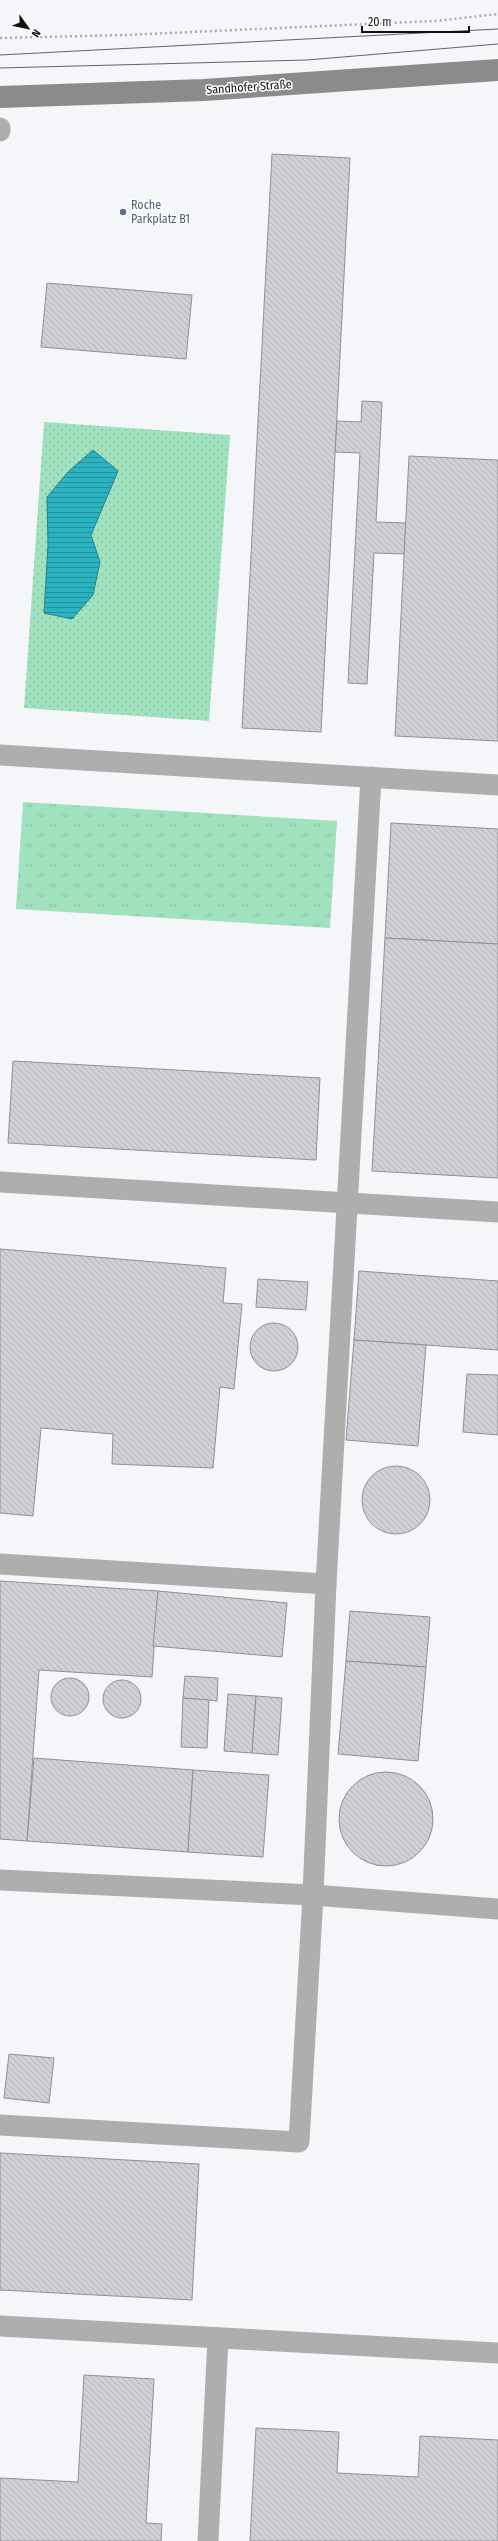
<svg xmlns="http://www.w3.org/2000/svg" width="498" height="2541" viewBox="0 0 498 2541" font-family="'Fira Sans Condensed',sans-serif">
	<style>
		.grass { fill: url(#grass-tufts) }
		.park { fill: url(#park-dots) }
		.water { fill: url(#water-rules); stroke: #23828c }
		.building { fill: url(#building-back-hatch); stroke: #8f9094 }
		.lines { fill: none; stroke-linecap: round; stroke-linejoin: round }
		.path { stroke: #a8aaad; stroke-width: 2.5; stroke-dasharray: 2 3; stroke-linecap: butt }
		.lane { stroke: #aeaeac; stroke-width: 21 }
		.secondary { stroke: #8b8c89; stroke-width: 22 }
		.tram { stroke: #616365; stroke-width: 1 }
		.service-dot { fill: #5c6f8a; stroke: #fff; stroke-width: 1.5 }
		.labels { text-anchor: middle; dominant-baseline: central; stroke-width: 3; stroke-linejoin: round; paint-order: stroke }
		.street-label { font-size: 12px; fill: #101112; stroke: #fff }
		.service-label { font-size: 12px; fill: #4e5e75; stroke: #fff; text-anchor: start }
	</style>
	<defs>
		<pattern id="grass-tufts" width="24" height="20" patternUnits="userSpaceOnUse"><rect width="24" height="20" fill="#9fe2bd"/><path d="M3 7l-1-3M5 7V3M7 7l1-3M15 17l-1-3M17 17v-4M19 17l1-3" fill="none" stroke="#88c1a1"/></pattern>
		<pattern id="park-dots" width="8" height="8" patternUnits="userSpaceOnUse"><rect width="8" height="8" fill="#9fe2bd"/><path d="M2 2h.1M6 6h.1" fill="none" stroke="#88c1a1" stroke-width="1.8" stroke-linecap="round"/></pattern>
		<pattern id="water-rules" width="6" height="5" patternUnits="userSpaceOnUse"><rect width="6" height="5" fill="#2bb3c1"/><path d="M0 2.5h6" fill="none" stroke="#23909b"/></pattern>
		<pattern id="building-back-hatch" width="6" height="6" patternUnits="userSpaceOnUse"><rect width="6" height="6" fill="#d0d1d6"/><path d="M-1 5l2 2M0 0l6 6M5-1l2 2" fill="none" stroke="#b2b2b7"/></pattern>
	</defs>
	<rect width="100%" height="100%" fill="#f4f6fa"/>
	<polygon class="grass" points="23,802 337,821 330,928 16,909"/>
	<polygon class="park" points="44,422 230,435 209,721 24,708"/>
	<polygon class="water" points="93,450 118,471 91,535 100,562 93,595 72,619 44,613 48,545 47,497 69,471"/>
	<g class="building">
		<polygon points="272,154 350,158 321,732 242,728"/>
		<polygon points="47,283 192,295 186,359 41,347"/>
		<polygon points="362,401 382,402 376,522 406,523 404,554 374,553 367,684 348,683 360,453 335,452 337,421 361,422"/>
		<polygon points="409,456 498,460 498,741 395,736"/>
		<polygon points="391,823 498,829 498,944 385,938"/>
		<polygon points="385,938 498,944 498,1178 372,1171"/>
		<polygon points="13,1061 320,1078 316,1160 8,1143"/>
		<polygon points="0,1249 226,1268 223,1303 242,1304 234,1389 220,1387 213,1468 112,1464 113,1434 41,1428 33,1516 0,1513"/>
		<polygon points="359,1271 498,1281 498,1350 354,1340"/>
		<polygon points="258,1279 308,1282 306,1310 256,1307"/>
		<circle cx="274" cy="1347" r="24"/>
		<polygon points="354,1340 426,1345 418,1446 346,1440"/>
		<polygon points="467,1374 498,1375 498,1435 463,1432"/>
		<circle cx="396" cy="1500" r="34"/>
		<polygon points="0,1581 158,1591 152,1677 39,1670 27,1841 0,1839"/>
		<polygon points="158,1591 287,1603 282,1657 153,1646"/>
		<polygon points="350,1611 430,1617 426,1667 346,1661"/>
		<polygon points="346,1661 426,1667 418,1761 338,1754"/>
		<polygon points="185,1676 218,1678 217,1701 183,1698"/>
		<circle cx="70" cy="1697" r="19"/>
		<circle cx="122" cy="1699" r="19"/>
		<polygon points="228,1694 256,1696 252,1753 224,1751"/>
		<polygon points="256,1696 282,1698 278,1755 252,1753"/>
		<polygon points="183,1698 209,1700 207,1748 181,1747"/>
		<polygon points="34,1758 193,1770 188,1852 27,1841"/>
		<polygon points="193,1770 269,1775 263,1857 188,1852"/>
		<circle cx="386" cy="1819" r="47"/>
		<polygon points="9,2054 54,2058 49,2103 4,2098"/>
		<polygon points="0,2153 199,2164 192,2300 0,2290"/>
		<polygon points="84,2375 154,2379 146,2523 162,2524 161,2541 0,2541 0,2478 78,2482"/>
		<polygon points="256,2428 339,2432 337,2473 418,2477 420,2436 498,2440 498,2541 250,2541"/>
	</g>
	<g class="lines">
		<polyline class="path" points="0,38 125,35 435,21 498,14"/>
		<g class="lane">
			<polyline points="0,128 0,131"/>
			<polyline points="0,755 498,785"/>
			<polyline points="0,1182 498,1212"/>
			<polyline points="0,1564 326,1584"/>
			<polyline points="0,1880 313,1895 498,1909"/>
			<polyline points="0,2125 299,2142 313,1895 326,1584 371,777"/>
			<polyline points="0,2326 498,2353"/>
			<polyline points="208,2541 218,2338"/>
		</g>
		<polyline class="secondary" points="0,97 204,90 498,70"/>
		<g class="tram">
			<polyline points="0,55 498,29"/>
			<polyline points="0,68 307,60 498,44"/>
		</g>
	</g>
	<circle class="service-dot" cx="123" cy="212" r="4"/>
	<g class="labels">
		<g class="street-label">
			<text transform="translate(249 87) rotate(-4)">Sandhofer Straße</text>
		</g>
		<g class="service-label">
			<text x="131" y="205">Roche<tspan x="131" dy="14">Parkplatz B1</tspan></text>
		</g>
	</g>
	<g transform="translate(28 28) rotate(123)" stroke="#ffffff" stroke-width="3" paint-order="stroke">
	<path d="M0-3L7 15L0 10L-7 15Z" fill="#101112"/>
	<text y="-6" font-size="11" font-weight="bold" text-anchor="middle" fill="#101112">N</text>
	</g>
	<path d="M362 26v6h107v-6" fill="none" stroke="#101112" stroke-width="2"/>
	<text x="368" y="26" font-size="12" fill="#101112" stroke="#ffffff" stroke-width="3" paint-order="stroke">20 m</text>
</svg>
